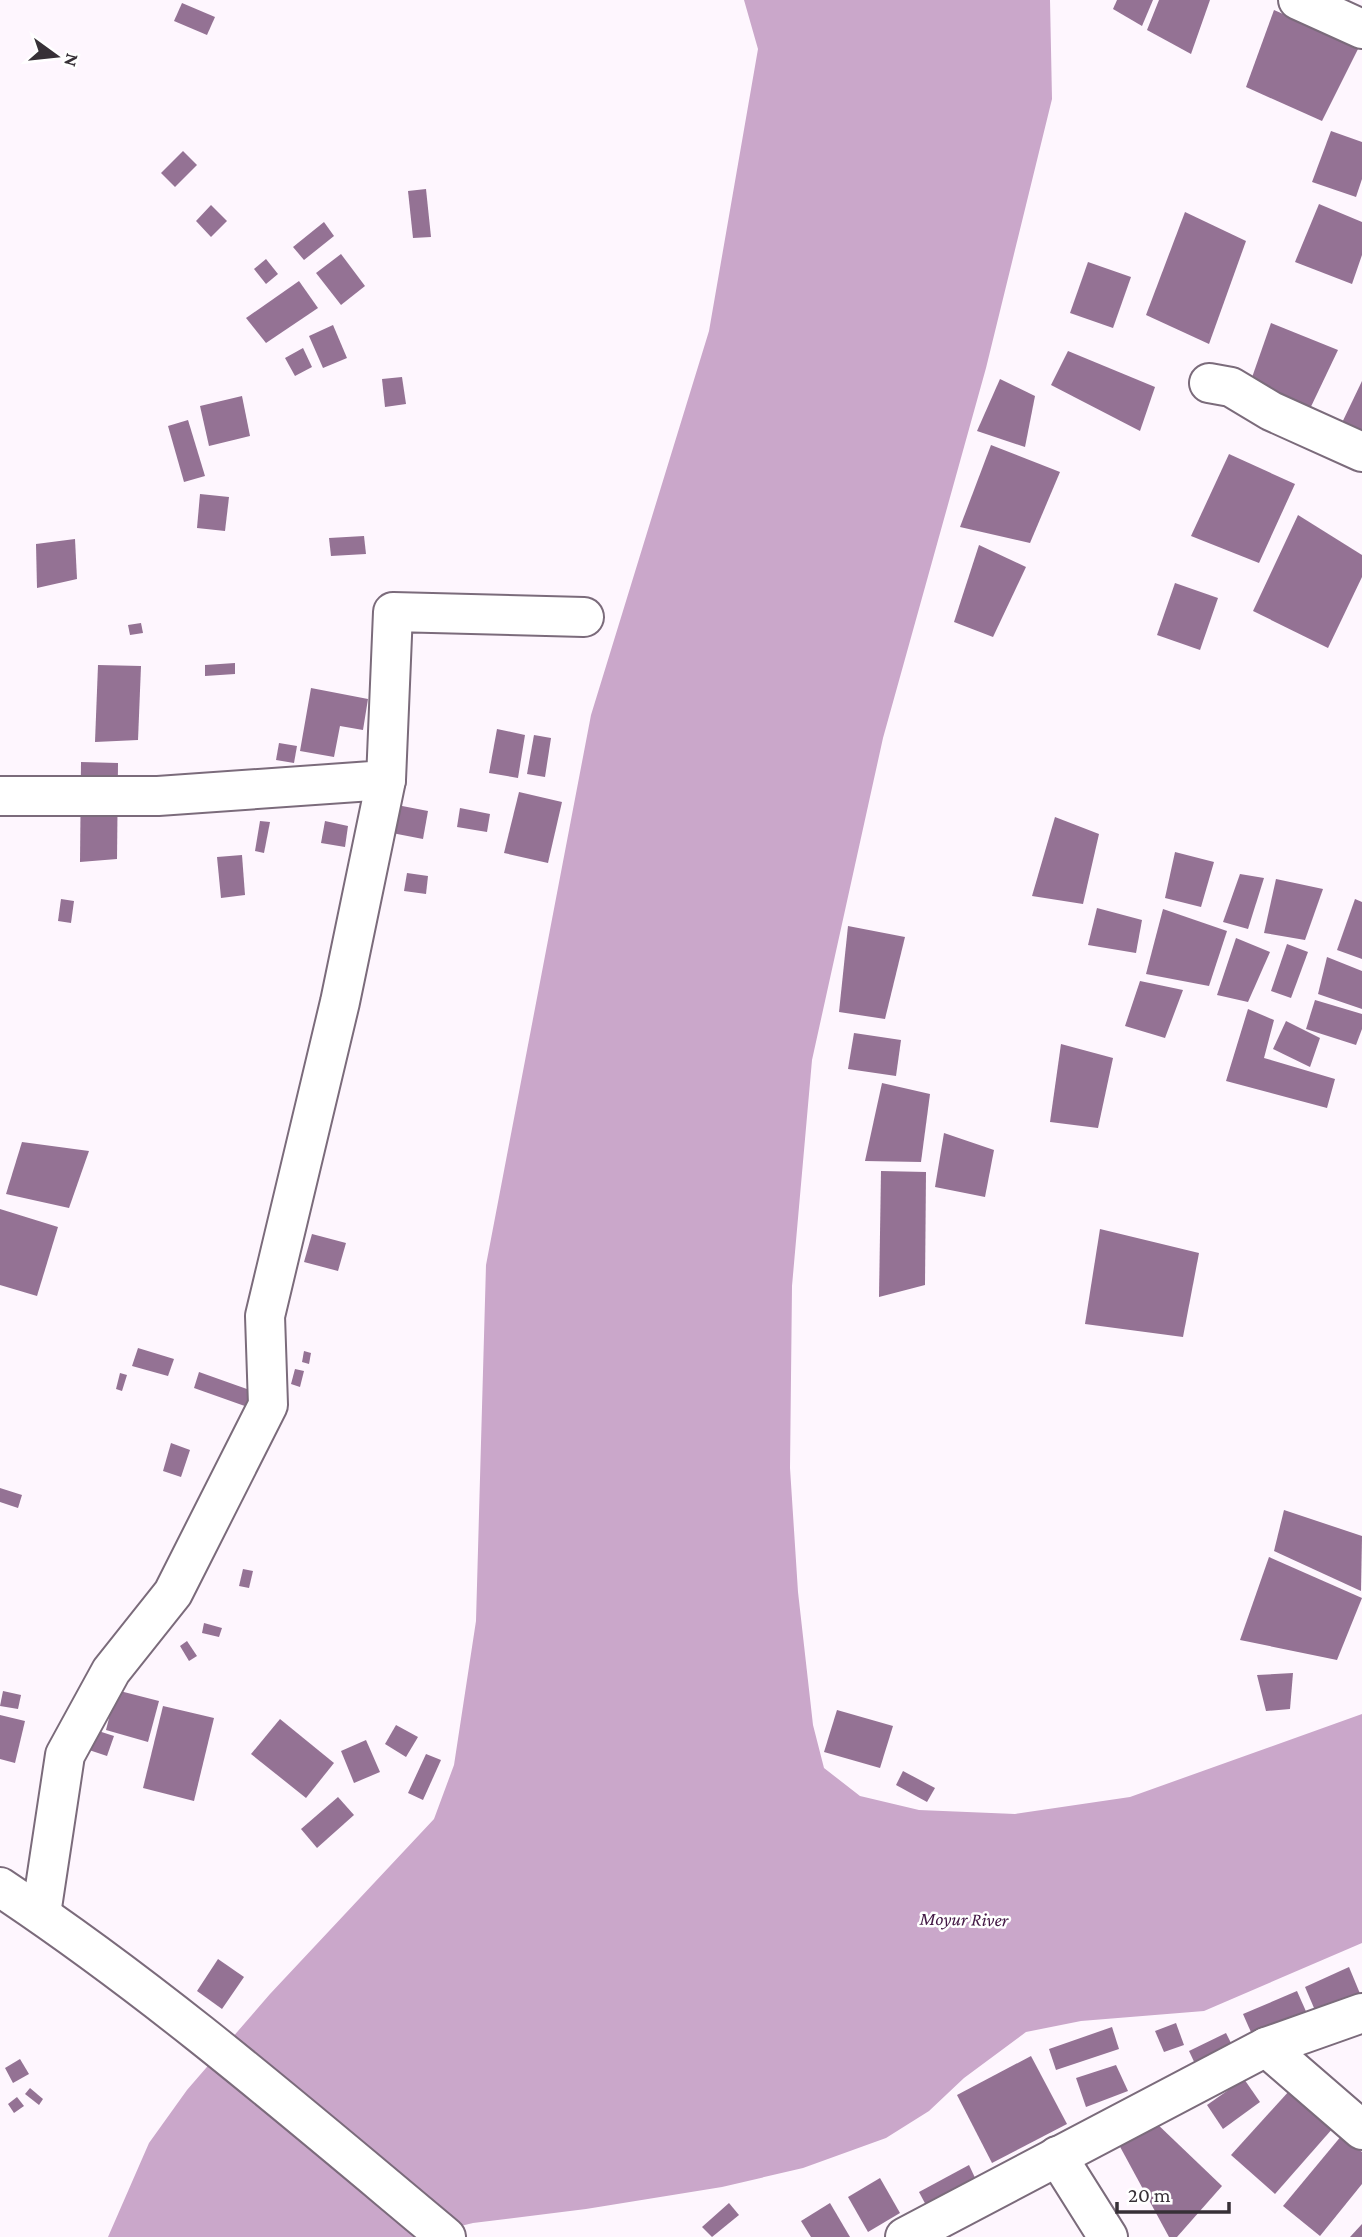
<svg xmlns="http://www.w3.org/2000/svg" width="1362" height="2237" viewBox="0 0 1362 2237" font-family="'Crimson Pro',serif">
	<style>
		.water { fill: #caa7ca }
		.building { fill: #947294 }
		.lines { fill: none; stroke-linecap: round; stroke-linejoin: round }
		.street-casing { stroke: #7b6b7b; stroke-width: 42 }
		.street { stroke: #fff; stroke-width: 38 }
		.labels { text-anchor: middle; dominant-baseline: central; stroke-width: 5; stroke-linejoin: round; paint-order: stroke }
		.water-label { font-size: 19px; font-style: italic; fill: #421744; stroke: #fff }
	</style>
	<rect width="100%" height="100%" fill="#fef6fe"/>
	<polygon class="water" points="744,0 1050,0 1052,99 986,368 883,738 812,1060 792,1286 790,1468 798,1592 813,1725 824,1768 860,1796 919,1810 1015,1814 1130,1797 1362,1714 1362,1943 1204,2011 1081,2021 1026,2032 964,2078 929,2111 886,2138 803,2168 722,2187 586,2209 473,2223 416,2237 108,2237 149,2143 187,2090 270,1994 434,1819 454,1765 476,1621 486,1265 591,715 709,331 758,49"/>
	<g class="building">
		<polygon points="1117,0 1153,0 1142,26 1113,9"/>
		<polygon points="1159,0 1210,0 1191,54 1147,30"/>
		<polygon points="182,3 215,17 207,35 174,21"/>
		<polygon points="1274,10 1359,47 1322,121 1246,87"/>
		<polygon points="1331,131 1362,142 1362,179 1356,197 1312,182"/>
		<polygon points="183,151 197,165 175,187 161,173"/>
		<polygon points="426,189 431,237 413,238 408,191"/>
		<polygon points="1319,204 1362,222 1362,255 1352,284 1295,262"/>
		<polygon points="211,205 227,221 211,237 196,221"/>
		<polygon points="1185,212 1246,241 1209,344 1146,315"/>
		<polygon points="324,222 334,236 304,260 293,247"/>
		<polygon points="341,254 365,286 341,305 316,273"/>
		<polygon points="266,259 278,274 266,284 254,269"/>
		<polygon points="1088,262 1131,277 1113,328 1070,313"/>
		<polygon points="299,281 318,308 266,343 246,318"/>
		<polygon points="1271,323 1338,350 1307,415 1249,386"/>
		<polygon points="333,325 347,358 323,368 309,336"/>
		<polygon points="303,348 312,367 295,376 285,358"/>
		<polygon points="1068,351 1155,387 1140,431 1051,385"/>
		<polygon points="402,377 406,404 385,407 382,379"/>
		<polygon points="1000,379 1035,396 1025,447 977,431"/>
		<polygon points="1362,381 1362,440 1339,429"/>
		<polygon points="242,396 250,436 209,446 200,406"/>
		<polygon points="188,420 205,476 184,482 168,426"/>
		<polygon points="991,445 1060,472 1030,543 960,527"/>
		<polygon points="1229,454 1295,484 1259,563 1191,536"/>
		<polygon points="200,494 229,497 225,531 197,528"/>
		<polygon points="1298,515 1362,555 1362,577 1328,648 1253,611"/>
		<polygon points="364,536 366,554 331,556 329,538"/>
		<polygon points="75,539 77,579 37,588 36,544"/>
		<polygon points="979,545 1026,567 993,637 954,622"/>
		<polygon points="1175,583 1218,598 1200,650 1157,635"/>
		<polygon points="141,623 143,633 130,635 128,625"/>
		<polygon points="235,663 235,674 205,676 205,665"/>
		<polygon points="98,665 141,666 138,740 95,742"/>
		<polygon points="311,688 368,699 363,730 340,726 334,757 300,751"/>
		<polygon points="497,729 525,735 518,778 489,773"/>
		<polygon points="534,735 551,738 545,777 527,774"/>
		<polygon points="279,743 297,746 294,763 276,760"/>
		<polygon points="81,762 118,763 117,859 80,862"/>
		<polygon points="519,792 562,802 548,863 504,853"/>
		<polygon points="397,805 428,811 423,839 392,833"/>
		<polygon points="460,808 490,814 487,832 457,827"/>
		<polygon points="1055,817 1099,834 1083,904 1032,896"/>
		<polygon points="260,821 270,822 264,853 255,851"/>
		<polygon points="325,821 348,826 345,847 321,843"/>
		<polygon points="1175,852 1214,862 1201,907 1165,898"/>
		<polygon points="242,855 245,895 221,898 217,857"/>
		<polygon points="407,873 428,876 426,894 404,891"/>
		<polygon points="1240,874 1264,878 1248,929 1223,922"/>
		<polygon points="1276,879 1323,889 1305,940 1264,933"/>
		<polygon points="61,899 74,901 71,923 58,921"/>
		<polygon points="1355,899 1362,902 1362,959 1337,950"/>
		<polygon points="1097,908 1142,920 1136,953 1088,945"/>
		<polygon points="1163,909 1227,931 1209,986 1146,974"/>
		<polygon points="848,926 905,937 885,1019 839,1012"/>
		<polygon points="1236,938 1270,952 1248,1002 1217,995"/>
		<polygon points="1287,944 1308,952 1291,998 1271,991"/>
		<polygon points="1327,957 1362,971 1362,1009 1318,994"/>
		<polygon points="1140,981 1183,990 1165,1038 1125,1026"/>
		<polygon points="1315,1000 1362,1014 1362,1029 1356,1045 1306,1029"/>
		<polygon points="1248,1009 1274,1020 1264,1058 1335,1079 1327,1108 1226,1081"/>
		<polygon points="1286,1021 1320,1038 1310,1067 1273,1049"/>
		<polygon points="854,1033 901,1040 896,1076 848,1069"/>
		<polygon points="1061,1044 1113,1058 1098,1128 1050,1122"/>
		<polygon points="882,1083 930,1094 921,1162 865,1161"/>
		<polygon points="944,1133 994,1150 985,1197 935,1187"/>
		<polygon points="22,1142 89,1151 69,1208 6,1194"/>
		<polygon points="881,1171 926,1172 925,1285 879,1297"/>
		<polygon points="0,1209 58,1227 37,1296 0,1285"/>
		<polygon points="1100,1229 1199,1253 1183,1337 1085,1324"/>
		<polygon points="312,1234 346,1243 338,1271 304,1262"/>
		<polygon points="138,1348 174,1359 168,1376 132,1366"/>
		<polygon points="304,1351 311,1353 309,1364 302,1362"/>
		<polygon points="295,1369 304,1371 300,1387 291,1384"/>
		<polygon points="199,1372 261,1394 256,1410 194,1388"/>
		<polygon points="120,1373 127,1375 122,1391 116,1389"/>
		<polygon points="171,1443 190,1450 181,1477 163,1471"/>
		<polygon points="0,1488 22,1495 18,1508 0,1502"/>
		<polygon points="1284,1510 1362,1536 1361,1591 1274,1551"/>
		<polygon points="1269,1557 1362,1598 1337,1660 1240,1640"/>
		<polygon points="243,1569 253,1571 249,1588 239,1586"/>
		<polygon points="204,1623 222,1628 219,1637 202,1633"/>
		<polygon points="187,1641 197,1656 189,1661 180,1646"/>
		<polygon points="1293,1673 1290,1709 1266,1711 1257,1675"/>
		<polygon points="116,1690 159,1701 148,1742 106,1730"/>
		<polygon points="3,1691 21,1695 18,1709 0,1706"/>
		<polygon points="163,1706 214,1718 194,1801 143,1788"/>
		<polygon points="837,1710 893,1726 880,1768 824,1752"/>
		<polygon points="0,1715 25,1721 15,1763 0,1759"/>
		<polygon points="280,1719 334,1763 306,1798 251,1754"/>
		<polygon points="396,1725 418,1737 406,1757 385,1744"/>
		<polygon points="89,1728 114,1736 107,1756 83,1748"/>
		<polygon points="366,1740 380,1772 354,1783 341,1751"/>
		<polygon points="426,1754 441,1760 423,1800 408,1793"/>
		<polygon points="903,1771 935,1788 927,1802 896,1785"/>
		<polygon points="338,1797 354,1815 317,1848 301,1829"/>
		<polygon points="218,1959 244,1977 222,2009 197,1991"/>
		<polygon points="1349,1967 1361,1996 1317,2015 1305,1987"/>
		<polygon points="1297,1991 1308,2016 1254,2039 1243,2014"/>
		<polygon points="1176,2023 1184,2045 1164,2052 1155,2031"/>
		<polygon points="1112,2027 1119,2049 1056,2070 1049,2049"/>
		<polygon points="1226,2033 1234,2049 1197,2068 1189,2051"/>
		<polygon points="1031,2056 1067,2124 992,2163 957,2095"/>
		<polygon points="20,2059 29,2074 13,2083 5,2068"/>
		<polygon points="1116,2065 1128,2091 1086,2107 1076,2078"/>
		<polygon points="1244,2079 1260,2102 1223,2129 1207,2105"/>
		<polygon points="30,2088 43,2099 39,2105 25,2094"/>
		<polygon points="1290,2090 1333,2128 1275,2194 1231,2155"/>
		<polygon points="17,2097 24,2106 14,2113 8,2104"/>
		<polygon points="1153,2120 1222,2186 1177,2237 1169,2237 1118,2143"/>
		<polygon points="1342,2135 1362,2152 1362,2184 1320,2236 1283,2206"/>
		<polygon points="969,2165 977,2182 928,2209 919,2192"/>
		<polygon points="880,2178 900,2213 868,2232 848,2197"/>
		<polygon points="729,2203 739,2215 712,2237 702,2227"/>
		<polygon points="830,2203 850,2237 811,2237 801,2221"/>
		<polygon points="1362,2224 1362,2237 1350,2237"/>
	</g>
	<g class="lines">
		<defs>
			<g id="street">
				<polyline points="1298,0 1362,29"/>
				<polyline points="1209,383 1231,387 1271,411 1362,452"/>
				<polyline points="0,796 158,796 386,780 393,612 584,617"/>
				<path d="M0 1887C158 1992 301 2116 446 2237"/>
				<polyline points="41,1914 65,1755 111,1671 173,1593 268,1405 265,1316 340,1002 386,780"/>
				<polyline points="1266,2047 1362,2130"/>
				<polyline points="1057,2156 1108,2237"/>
				<polyline points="905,2237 1266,2047 1362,2013"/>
			</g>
		</defs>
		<use href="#street" class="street-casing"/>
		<use href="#street" class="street"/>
	</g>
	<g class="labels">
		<g class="water-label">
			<text transform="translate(964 1919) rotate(1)">Moyur River</text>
		</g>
	</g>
	<g transform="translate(56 56) rotate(105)" stroke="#ffffff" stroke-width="5" paint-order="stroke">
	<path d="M0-5L12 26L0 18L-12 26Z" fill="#373037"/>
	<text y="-10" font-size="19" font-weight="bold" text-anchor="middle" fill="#373037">N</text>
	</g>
	<path d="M1117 2202v10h112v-10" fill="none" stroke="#373037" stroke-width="3.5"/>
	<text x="1128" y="2202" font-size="21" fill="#373037" stroke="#ffffff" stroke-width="5" paint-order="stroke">20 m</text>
</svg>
